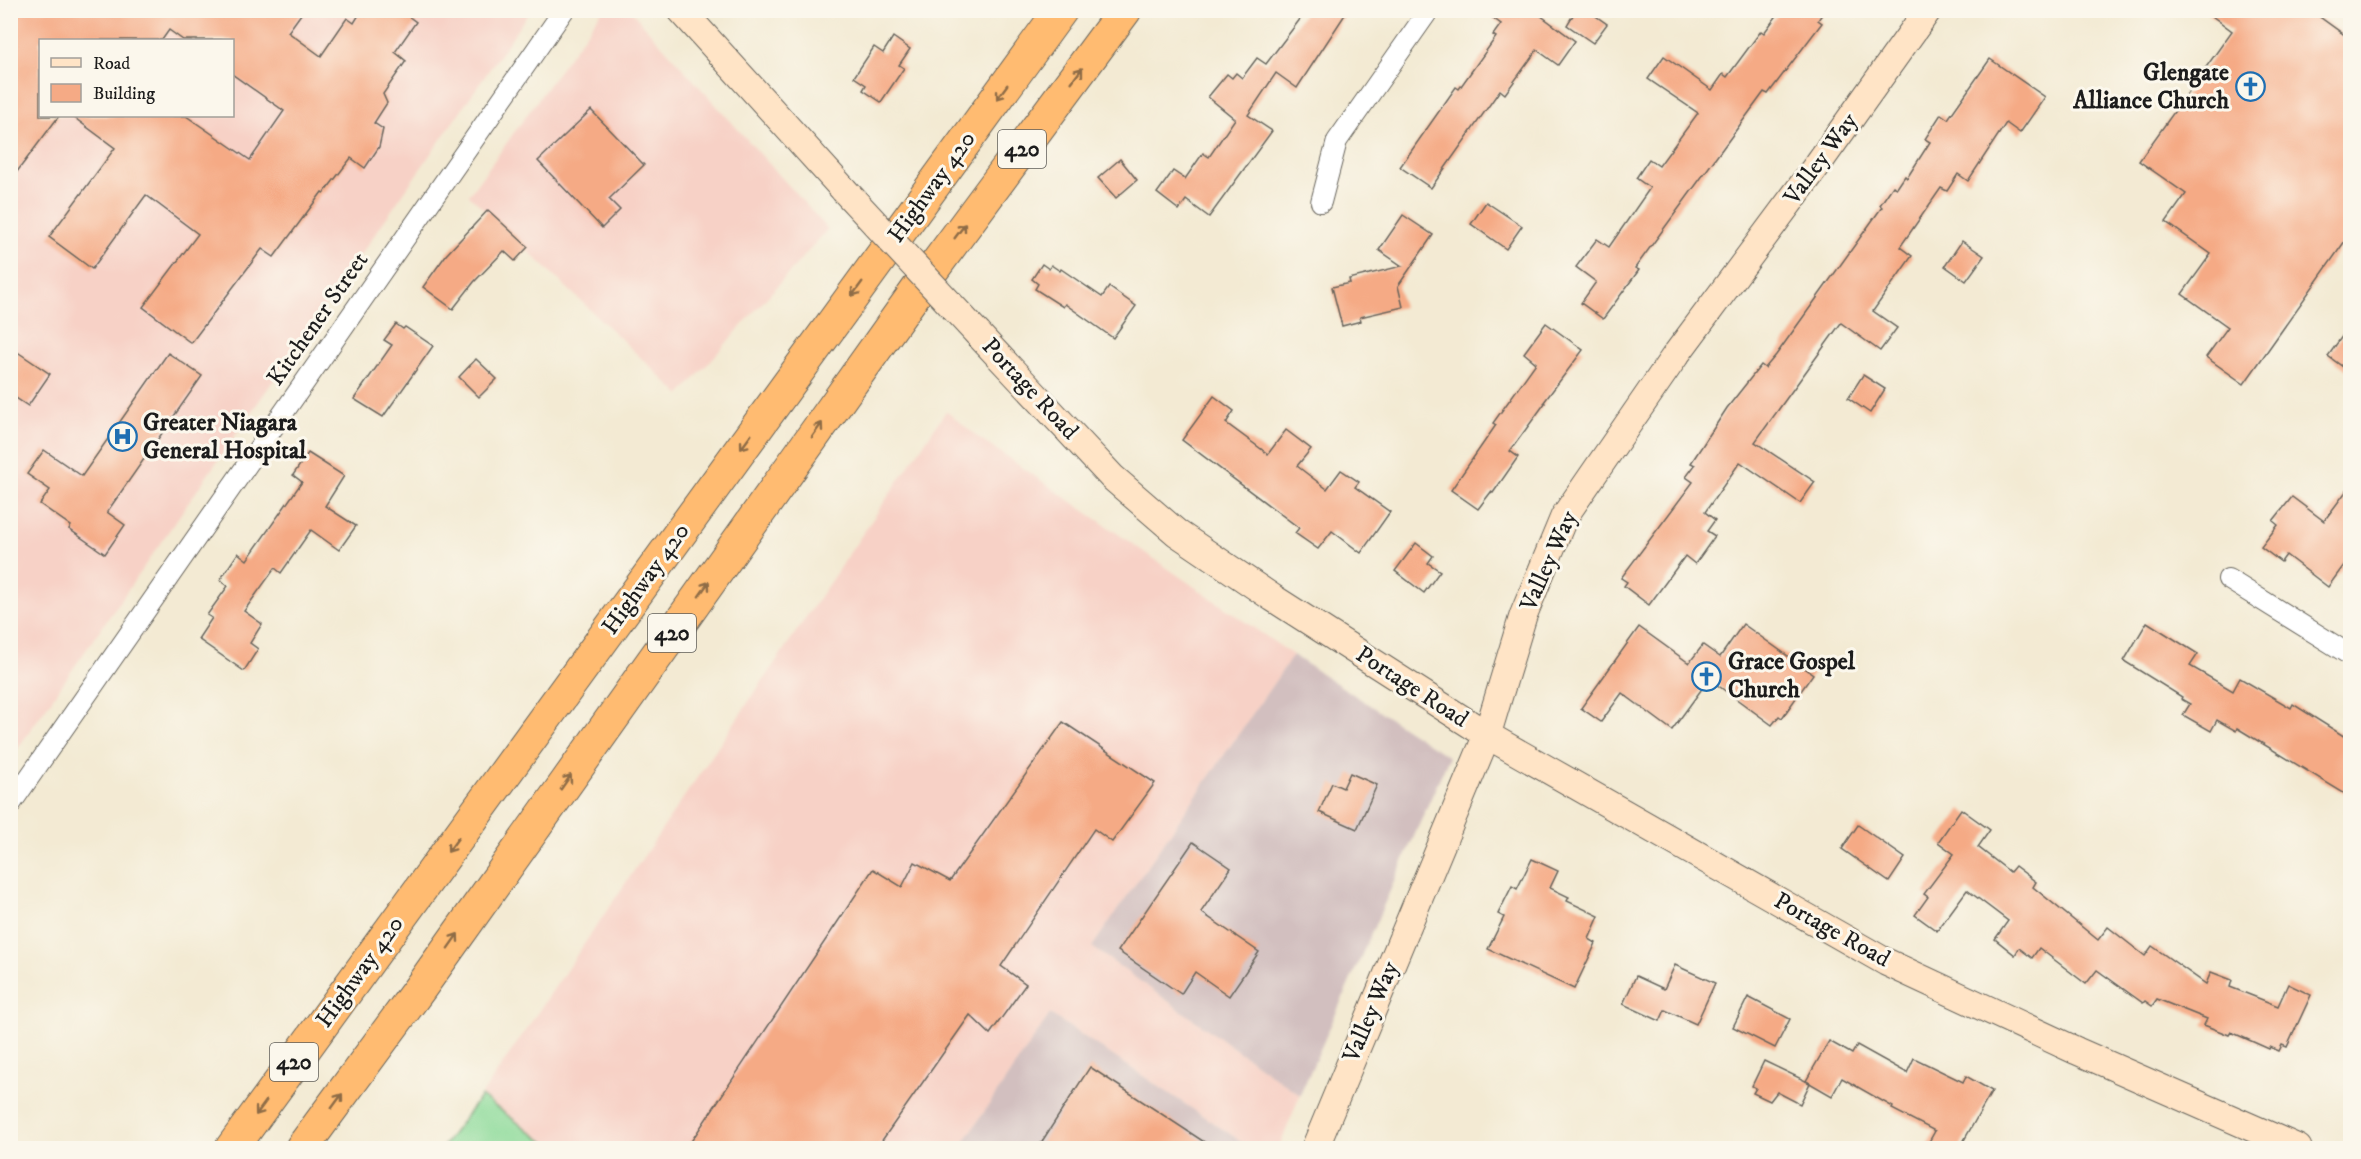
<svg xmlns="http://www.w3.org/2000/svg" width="2361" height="1159" viewBox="0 0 2361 1159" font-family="'IM FELL DW Pica',serif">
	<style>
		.built { fill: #f7d1c6; fill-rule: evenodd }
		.industrial { fill: #d2bfbf }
		.green { fill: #8bda99; stroke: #547b5a; stroke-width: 1.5 }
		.building { fill: #f5aa85 }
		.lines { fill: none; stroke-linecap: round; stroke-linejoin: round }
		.street-casing { stroke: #67645c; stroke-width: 22 }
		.secondary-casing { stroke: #67645c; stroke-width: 29 }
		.highway-casing { stroke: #67645c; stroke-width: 35 }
		.street { stroke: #fff; stroke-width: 20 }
		.secondary { stroke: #ffe4c6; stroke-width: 27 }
		.highway { stroke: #ffbb71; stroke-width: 33 }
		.secondary-bridge-casing { stroke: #67645c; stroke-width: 29; stroke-linecap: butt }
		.secondary-bridge { stroke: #ffe4c6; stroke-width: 27 }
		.oneway { stroke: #8e6c46 }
		.labels { text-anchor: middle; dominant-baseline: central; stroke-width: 6; stroke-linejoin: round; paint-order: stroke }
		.shield { fill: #fbf7ec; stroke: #5f5e5a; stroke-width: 1.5 }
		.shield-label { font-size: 22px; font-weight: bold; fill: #1c1c1c }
		.poi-label { font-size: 24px; font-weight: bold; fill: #1c1c1c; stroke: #fbf7ec; text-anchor: start }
		.street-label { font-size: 24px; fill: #1c1c1c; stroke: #fbf7ec }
	</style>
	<rect width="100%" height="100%" fill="#fbf7ec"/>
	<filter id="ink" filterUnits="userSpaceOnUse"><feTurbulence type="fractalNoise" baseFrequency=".0167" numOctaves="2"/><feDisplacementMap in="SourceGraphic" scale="12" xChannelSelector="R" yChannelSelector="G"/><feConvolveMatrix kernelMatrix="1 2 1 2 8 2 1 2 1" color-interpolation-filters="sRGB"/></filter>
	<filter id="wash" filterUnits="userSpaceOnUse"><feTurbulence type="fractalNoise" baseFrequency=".008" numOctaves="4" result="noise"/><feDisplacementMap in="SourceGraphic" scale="24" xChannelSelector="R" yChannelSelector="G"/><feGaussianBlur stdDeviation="1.35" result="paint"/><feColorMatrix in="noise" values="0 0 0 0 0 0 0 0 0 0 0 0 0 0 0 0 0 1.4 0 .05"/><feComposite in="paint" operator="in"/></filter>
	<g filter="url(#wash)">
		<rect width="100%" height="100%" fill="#f3ead3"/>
		<g class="built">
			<path d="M11 11H530L11 758ZM40 40H232V116H40Z"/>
			<polygon points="602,11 631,11 828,229 680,395 469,195"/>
			<polygon points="946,411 978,437 1293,655 1092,947 1300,1095 1279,1148 1251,1148 1050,1014 960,1148 553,1148 481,1096"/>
		</g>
		<g class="industrial">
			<polygon points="1293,655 1449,757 1300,1095 1092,947"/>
			<polygon points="1050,1014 1251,1148 960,1148"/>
		</g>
		<polygon class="green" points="481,1096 553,1148 442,1148"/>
		<g id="blocks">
			<g class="building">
				<polygon points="10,10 304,10 288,32 321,56 347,18 354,23 362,10 400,10 416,22 395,52 406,61 383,94 387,103 374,123 383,129 379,147 365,168 351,158 324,193 322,192 274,257 262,249 191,343 143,307 198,234 146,195 92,269 49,237 115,148 72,116 186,116 250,160 284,111 232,74 232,40 183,40 169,30 162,40 40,40 40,116 59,116 10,181"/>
				<polygon points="1307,10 1348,10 1297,88 1276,73 1248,115 1272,131 1209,217 1186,200 1179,210 1157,193 1173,171 1185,179 1203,153 1209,157 1235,119 1208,97 1227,74 1232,78 1236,73 1242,78 1257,58 1266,64"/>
				<polygon points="1482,10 1533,10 1575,41 1558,65 1537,50 1505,94 1500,90 1431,188 1400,167 1456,87 1459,89 1496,37 1493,35 1501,24"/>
				<polygon points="1576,10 1587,10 1607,24 1593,43 1567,25"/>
				<polygon points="1781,10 1825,10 1818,20 1822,23 1768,94 1764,92 1635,268 1639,270 1603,319 1581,303 1596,282 1576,267 1597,239 1609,247 1650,188 1636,178 1649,159 1659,166 1698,113 1648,79 1664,56 1712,90 1723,74 1727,77 1761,31 1764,33"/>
				<polygon points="2204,10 2310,10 2350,39 2350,234 2244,384 2206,357 2228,327 2182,294 2211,254 2166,222 2186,194 2139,161 2232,31"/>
				<polygon points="893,37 910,49 899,65 904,68 881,102 863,90 866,85 854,77 874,47 883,53"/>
				<polygon points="1990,59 2045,97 2020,133 2006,123 1968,181 1958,174 1947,191 1941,188 1900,247 1912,256 1873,311 1897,328 1880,351 1841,323 1755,442 1815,482 1800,503 1740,462 1705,512 1715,520 1707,531 1715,536 1695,564 1685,556 1649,605 1624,586 1627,582 1621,578 1693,482 1686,477 1695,465 1691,463 1727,408 1761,365 1765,368 1776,355 1882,207 1880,205 1893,186 1897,188 1905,176 1907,178 1930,142 1925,139 1941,114 1948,119"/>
				<polygon points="591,110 644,165 609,199 620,210 602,228 538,161"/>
				<polygon points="1120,159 1137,180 1116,198 1098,178"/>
				<polygon points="1486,202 1522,226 1506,249 1471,224"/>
				<polygon points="488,210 528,247 515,261 504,251 474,282 453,309 423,287 446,255"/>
				<polygon points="1403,215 1433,235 1398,286 1403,307 1360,317 1361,321 1342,326 1332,287 1350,283 1349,279 1402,266 1379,250"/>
				<polygon points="1962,241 1984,256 1966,281 1945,266"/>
				<polygon points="1042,264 1049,269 1051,265 1060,271 1061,269 1102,297 1109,287 1136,306 1113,338 1065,304 1063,307 1035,289 1038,284 1032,279"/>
				<polygon points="1546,323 1583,350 1544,402 1545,403 1510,451 1518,457 1493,493 1491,492 1478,509 1451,490 1496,425 1493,423 1536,363 1524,353"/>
				<polygon points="396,324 403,329 405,327 433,346 383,417 354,399 392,345 384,340"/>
				<polygon points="2350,325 2350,372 2328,356"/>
				<polygon points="10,347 50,374 28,406 10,394"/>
				<polygon points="168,353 202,376 107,512 125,525 105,554 69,529 71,526 40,504 50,490 27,474 44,450 82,476"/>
				<polygon points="476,359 497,379 479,397 459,377"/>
				<polygon points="1863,375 1885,389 1870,413 1848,398"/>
				<polygon points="1214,396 1234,411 1226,423 1268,454 1286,430 1311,449 1297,466 1327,489 1341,470 1359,482 1355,487 1390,512 1361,553 1332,531 1318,549 1295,533 1299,528 1182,440"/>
				<polygon points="308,453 344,476 325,506 356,526 339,550 311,530 281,573 275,568 244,611 262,624 250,643 258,649 244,671 198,639 212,618 207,615 228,586 220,580 238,553 247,560 302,482 293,475"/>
				<polygon points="2350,486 2350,557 2328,587 2286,555 2281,562 2261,547 2278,525 2273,521 2292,497 2324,521"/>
				<polygon points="1416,543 1433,556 1428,563 1440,571 1424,593 1395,571"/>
				<polygon points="2147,622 2198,654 2190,666 2233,691 2240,678 2291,708 2293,704 2350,740 2350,797 2237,728 2236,731 2217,720 2211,731 2183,715 2190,704 2181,699 2182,697 2124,661"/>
				<polygon points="1743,624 1813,674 1782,718 1779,716 1772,725 1709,679 1672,730 1622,693 1601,722 1581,708 1639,627 1689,663 1703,645 1720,657"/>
				<polygon points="1063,722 1155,783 1112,842 1094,829 1001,966 1026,984 990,1034 970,1015 876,1149 686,1149 873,869 902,887 915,862 950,881"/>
				<polygon points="1350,773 1377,785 1357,829 1319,812 1332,783 1343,788"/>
				<polygon points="1961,809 1990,830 1978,847 2010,872 2015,866 2036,882 2033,887 2098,940 2108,927 2145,956 2152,946 2206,984 2211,972 2232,980 2230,987 2278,1006 2288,984 2311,995 2287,1047 2282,1045 2279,1051 2270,1047 2269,1049 2231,1032 2229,1035 2204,1025 2207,1019 2157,999 2152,1006 2145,1001 2143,1003 2097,970 2086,984 2039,948 2032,958 2019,948 2015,955 1995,939 2008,921 1967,890 1937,931 1915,915 1928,897 1924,894 1954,854 1938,842"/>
				<polygon points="1858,825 1905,858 1889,882 1842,849"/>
				<polygon points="1193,842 1231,868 1201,912 1259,952 1229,996 1195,972 1181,994 1118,951"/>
				<polygon points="1532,859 1558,871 1550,888 1569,897 1567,901 1599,916 1589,939 1596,943 1574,989 1488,949 1504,917 1498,914 1512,886 1517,889"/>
				<polygon points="1675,965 1715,983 1696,1024 1665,1010 1660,1021 1623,1004 1636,976 1664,989"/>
				<polygon points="1748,997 1790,1019 1775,1048 1733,1027"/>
				<polygon points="1829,1041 1852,1054 1857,1045 1907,1073 1914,1058 1963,1082 1966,1076 1992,1091 1959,1149 1925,1149 1935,1131 1892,1109 1893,1107 1842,1078 1832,1096 1806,1081"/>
				<polygon points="1764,1061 1810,1083 1800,1104 1777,1092 1770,1101 1753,1093 1756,1088 1752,1086"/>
				<polygon points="1090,1067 1215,1149 1037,1149"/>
			</g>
		</g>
	</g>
	<g filter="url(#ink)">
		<use href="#blocks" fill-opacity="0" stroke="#67645c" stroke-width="1.5"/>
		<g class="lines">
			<defs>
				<g id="street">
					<polyline points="1321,202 1337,141 1429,10"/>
					<polyline points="2228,579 2350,655"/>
					<polyline points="10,805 564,10"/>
				</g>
				<g id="secondary">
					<polyline points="681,10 844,190"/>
					<polyline points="978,334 1112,477 1177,533 1273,598 1487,735 1886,962 2077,1051 2298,1148"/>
					<polyline points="1315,1148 1487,735 1523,616 1564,517 1675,356 1818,164 1928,10"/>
				</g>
				<g id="highway">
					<polyline points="232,1148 1061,10"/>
					<polyline points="302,1148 420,988 918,289 1125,10"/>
				</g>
			</defs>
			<use href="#street" class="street-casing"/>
			<use href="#secondary" class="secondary-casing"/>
			<use href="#highway" class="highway-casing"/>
			<use href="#street" class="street"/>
			<use href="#secondary" class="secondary"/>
			<use href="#highway" class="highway"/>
			<defs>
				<polyline id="secondary-bridge" points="844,190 978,334"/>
			</defs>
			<use href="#secondary-bridge" class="secondary-bridge-casing"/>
			<use href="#secondary-bridge" class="secondary-bridge"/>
		</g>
		<defs><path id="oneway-shaft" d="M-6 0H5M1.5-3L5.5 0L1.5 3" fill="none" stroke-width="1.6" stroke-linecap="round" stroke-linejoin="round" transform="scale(1.5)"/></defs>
		<g class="oneway">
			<use href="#oneway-shaft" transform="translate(1077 75) rotate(-53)"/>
			<use href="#oneway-shaft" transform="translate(1002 92) rotate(126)"/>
			<use href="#oneway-shaft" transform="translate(960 231) rotate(-53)"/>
			<use href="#oneway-shaft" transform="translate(857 289) rotate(126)"/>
			<use href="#oneway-shaft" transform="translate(817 430) rotate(-55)"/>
			<use href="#oneway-shaft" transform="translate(746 442) rotate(126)"/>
			<use href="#oneway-shaft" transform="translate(704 589) rotate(-55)"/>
			<use href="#oneway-shaft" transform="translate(566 782) rotate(-55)"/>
			<use href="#oneway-shaft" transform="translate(453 845) rotate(126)"/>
			<use href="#oneway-shaft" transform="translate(453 941) rotate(-55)"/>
			<use href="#oneway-shaft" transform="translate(337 1101) rotate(-54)"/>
			<use href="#oneway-shaft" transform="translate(261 1108) rotate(126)"/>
		</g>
	</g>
	<defs>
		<symbol id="church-ring" viewBox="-11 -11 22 22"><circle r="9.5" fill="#fbf7ec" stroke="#1f6fb2" stroke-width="1.5"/><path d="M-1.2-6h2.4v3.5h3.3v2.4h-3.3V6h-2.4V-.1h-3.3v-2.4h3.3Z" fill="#1f6fb2"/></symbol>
		<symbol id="hospital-ring" viewBox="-11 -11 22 22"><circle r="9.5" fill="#fbf7ec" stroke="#1f6fb2" stroke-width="1.5"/><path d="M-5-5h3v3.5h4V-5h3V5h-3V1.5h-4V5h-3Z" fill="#1f6fb2"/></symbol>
	</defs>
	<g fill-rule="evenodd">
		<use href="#church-ring" x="2234" y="70" width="33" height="33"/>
		<use href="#hospital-ring" x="106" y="420" width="33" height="33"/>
		<use href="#church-ring" x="1690" y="660" width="33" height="33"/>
	</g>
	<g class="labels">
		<g class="shield">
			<rect x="998" y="130" width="48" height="38" rx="4.5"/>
			<rect x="648" y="614" width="48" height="38" rx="4.5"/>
			<rect x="270" y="1043" width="48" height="38" rx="4.5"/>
		</g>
		<g class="shield-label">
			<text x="1022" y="149">420</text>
			<text x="672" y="633">420</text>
			<text x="294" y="1062">420</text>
		</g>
		<g class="poi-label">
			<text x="2229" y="73" text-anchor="end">Glengate<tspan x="2229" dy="28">Alliance Church</tspan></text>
			<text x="143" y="423">Greater Niagara<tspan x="143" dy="28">General Hospital</tspan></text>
			<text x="1728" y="662">Grace Gospel<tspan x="1728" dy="28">Church</tspan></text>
		</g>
		<g class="street-label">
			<text transform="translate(1821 159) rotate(-54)">Valley Way</text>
			<text transform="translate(932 187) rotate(-54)">Highway 420</text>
			<text transform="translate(318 319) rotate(-55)">Kitchener Street</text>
			<text transform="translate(1030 389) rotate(47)">Portage Road</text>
			<text transform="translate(1549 561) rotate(-66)">Valley Way</text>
			<text transform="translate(646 579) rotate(-54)">Highway 420</text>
			<text transform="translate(1412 687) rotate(33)">Portage Road</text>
			<text transform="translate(1832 930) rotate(29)">Portage Road</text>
			<text transform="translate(360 972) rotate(-54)">Highway 420</text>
			<text transform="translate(1371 1012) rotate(-67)">Valley Way</text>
		</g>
	</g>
	<rect width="2361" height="1159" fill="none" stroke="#fbf7ec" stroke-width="36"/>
	<rect x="39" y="39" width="195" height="78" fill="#fbf7ec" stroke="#a29f99" stroke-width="1.5"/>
	<rect x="51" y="58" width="30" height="9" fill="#ffe4c6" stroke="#a29f99" stroke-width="1.5"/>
	<text x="93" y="69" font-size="18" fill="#1c1c1c">Road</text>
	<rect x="51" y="84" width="30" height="18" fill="#f5aa85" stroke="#a29f99" stroke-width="1.5"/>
	<text x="93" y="99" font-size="18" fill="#1c1c1c">Building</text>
</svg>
